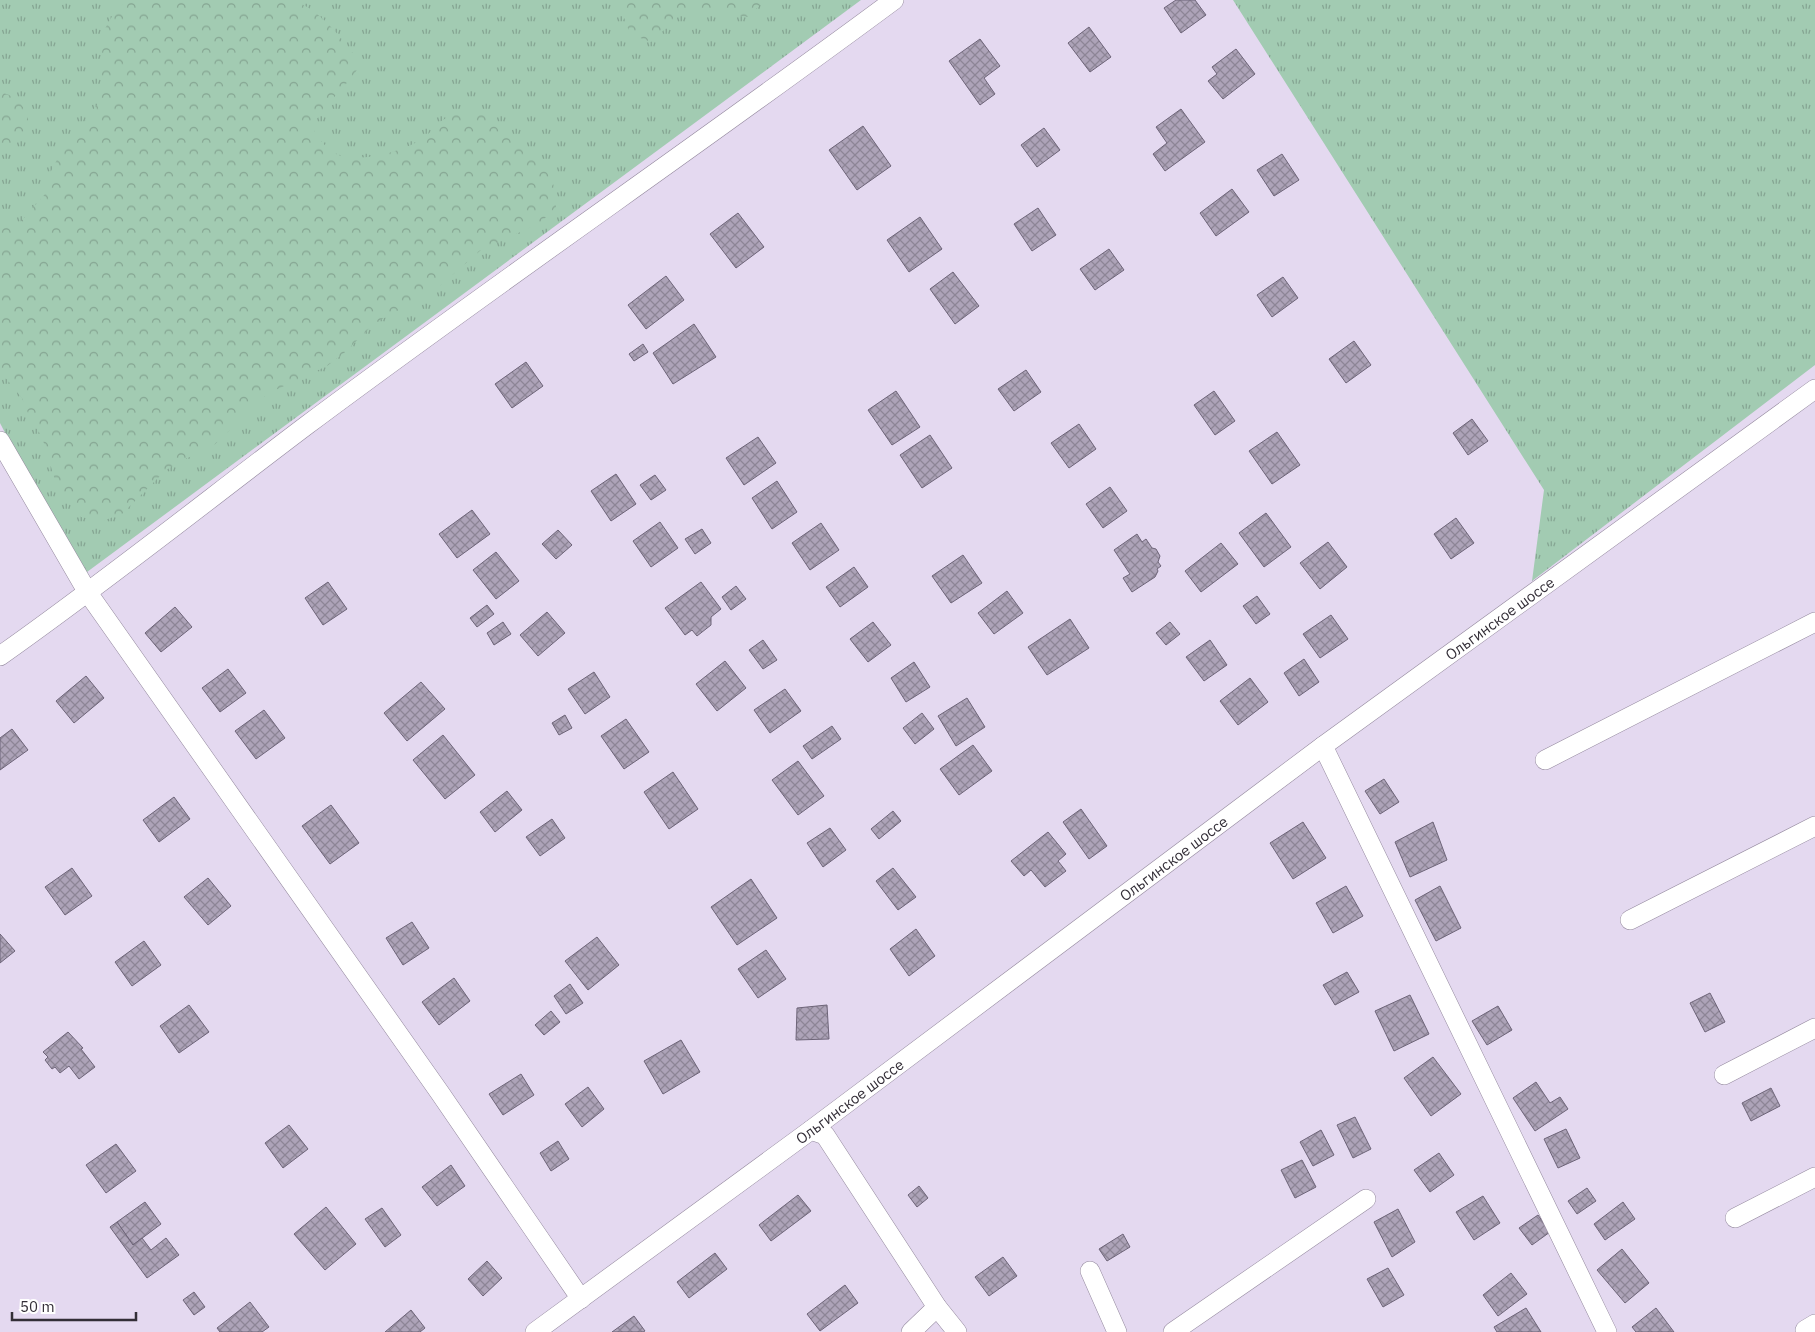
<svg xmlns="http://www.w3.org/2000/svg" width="1815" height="1332" viewBox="0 0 1815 1332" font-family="'IBM Plex Sans',sans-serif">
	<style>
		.grass { fill: url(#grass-tufts) }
		.forest { fill: url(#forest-crowns) }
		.building { fill: url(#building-cross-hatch); stroke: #6d6478 }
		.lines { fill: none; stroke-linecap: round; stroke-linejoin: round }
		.minor-casing { stroke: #94899e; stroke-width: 20 }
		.minor { stroke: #fff; stroke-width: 19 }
		.labels { text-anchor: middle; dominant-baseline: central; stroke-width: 4.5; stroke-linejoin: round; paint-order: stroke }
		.street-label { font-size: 15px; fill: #332e37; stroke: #fff }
	</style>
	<defs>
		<pattern id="grass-tufts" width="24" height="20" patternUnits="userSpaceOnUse" patternTransform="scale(1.25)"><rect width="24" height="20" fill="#a2cbb2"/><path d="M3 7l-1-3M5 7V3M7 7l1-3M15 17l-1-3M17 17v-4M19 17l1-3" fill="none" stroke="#85a592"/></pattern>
		<pattern id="forest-crowns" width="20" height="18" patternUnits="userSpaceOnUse" patternTransform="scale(1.25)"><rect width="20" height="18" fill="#a2cbb2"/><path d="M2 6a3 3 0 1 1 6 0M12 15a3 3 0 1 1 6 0" fill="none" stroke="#85a592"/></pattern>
		<pattern id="building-cross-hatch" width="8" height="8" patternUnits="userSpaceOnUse" patternTransform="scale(1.25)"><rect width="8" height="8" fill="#ada3b8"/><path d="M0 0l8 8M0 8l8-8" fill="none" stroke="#8d8596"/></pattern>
	</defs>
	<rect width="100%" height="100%" fill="#e4d9f0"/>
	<g class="grass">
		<polygon points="0,0 861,0 87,572 72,563 0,423"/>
		<polygon points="1233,0 1815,0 1815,365 1532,581 1544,490"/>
	</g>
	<g class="forest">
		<path d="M127 0H278C285 1 292 1 298 3 321 10 347 45 361 64 346 88 325 103 312 127 319 139 328 152 341 156 364 162 406 151 425 137 430 133 434 127 439 123 449 114 469 110 482 113 501 119 513 135 526 149 547 170 556 176 556 207L540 223 481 250 435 290 375 323 344 353 327 366 267 394 208 451 187 458 166 470 122 514 102 521 81 517 66 500 55 480 42 437 30 418 22 398 0 371V229L18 225 45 194 50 173 60 154 100 101 103 32 114 13Z"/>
		<polygon points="626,0 765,0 748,17 704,10 682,13 651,42 630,34 622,12"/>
		<path d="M0 92C23 98 26 110 31 131L13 146 0 145Z"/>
	</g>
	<g class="building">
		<polygon points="1176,0 1195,0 1206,15 1181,33 1164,8"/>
		<polygon points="1089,27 1111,57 1090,72 1068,43"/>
		<polygon points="980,39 1000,66 984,78 995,94 980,105 949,61"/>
		<polygon points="1236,49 1255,74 1223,99 1208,81 1217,74 1212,67"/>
		<polygon points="1181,109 1205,142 1165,171 1153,154 1167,143 1156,127"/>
		<polygon points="863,126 891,166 857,190 829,150"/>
		<polygon points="1044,128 1060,150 1037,167 1021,145"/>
		<polygon points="1282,154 1299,180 1274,196 1257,170"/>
		<polygon points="1232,189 1249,212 1216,236 1200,213"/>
		<polygon points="1038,208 1056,235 1032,251 1014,224"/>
		<polygon points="738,213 764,247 736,268 710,234"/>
		<polygon points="920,217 942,249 909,272 887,240"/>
		<polygon points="1109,249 1124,270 1095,290 1080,269"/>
		<polygon points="953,272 979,306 955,324 930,289"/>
		<polygon points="666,276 684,300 646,329 628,305"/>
		<polygon points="1283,277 1298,298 1272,317 1257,295"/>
		<polygon points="694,324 716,357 673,384 653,353"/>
		<polygon points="1354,341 1371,365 1346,383 1329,359"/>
		<polygon points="643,344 648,352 634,361 629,354"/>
		<polygon points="526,362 543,386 512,408 495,384"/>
		<polygon points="1026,370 1041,392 1014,411 998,389"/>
		<polygon points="896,391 920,427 892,445 868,410"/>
		<polygon points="1214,391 1235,421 1215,435 1194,405"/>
		<polygon points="1472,419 1488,441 1468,455 1453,433"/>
		<polygon points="1079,424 1096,449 1069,468 1051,443"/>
		<polygon points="1277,432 1300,465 1272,484 1249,451"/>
		<polygon points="930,435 952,468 922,488 900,455"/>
		<polygon points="758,437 776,463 744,485 726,458"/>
		<polygon points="616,474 636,504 611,521 591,491"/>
		<polygon points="655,475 666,490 651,500 640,485"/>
		<polygon points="777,481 797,512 772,529 752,498"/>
		<polygon points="1110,487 1127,511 1103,528 1086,504"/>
		<polygon points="472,510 490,534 457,558 439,534"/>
		<polygon points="1266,513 1291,547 1264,567 1239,533"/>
		<polygon points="1456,518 1474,543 1451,559 1434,534"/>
		<polygon points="660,522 678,548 651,567 633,541"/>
		<polygon points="821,523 839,550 810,570 792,543"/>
		<polygon points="702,529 711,543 695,554 685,539"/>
		<polygon points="558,530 572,545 556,559 542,544"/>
		<polygon points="1137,534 1142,542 1146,539 1152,548 1156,549 1160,556 1158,562 1161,566 1157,569 1158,571 1155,577 1132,592 1123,578 1130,574 1114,550"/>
		<polygon points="1328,542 1347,567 1320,589 1300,563"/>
		<polygon points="1221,543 1238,564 1201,592 1185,571"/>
		<polygon points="496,552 519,581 496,599 473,570"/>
		<polygon points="963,555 982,583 951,603 932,576"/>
		<polygon points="854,567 868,587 840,607 826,587"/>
		<polygon points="328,582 347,609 323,625 305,598"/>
		<polygon points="701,582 721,609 711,617 711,625 697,636 692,630 685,635 665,608"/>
		<polygon points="736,586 746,599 731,610 722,597"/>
		<polygon points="1007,591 1023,613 994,634 978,613"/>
		<polygon points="1257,596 1270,614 1256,624 1243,606"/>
		<polygon points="487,605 494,614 477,627 470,618"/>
		<polygon points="175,607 192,627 161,652 145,633"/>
		<polygon points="547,612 565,633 538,656 520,635"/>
		<polygon points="1331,615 1348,639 1320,658 1303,634"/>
		<polygon points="1070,619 1089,648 1047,675 1028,647"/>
		<polygon points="503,622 511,634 494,645 487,633"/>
		<polygon points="873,622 891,645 868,662 850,639"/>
		<polygon points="1170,622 1180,634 1166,645 1156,633"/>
		<polygon points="763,640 777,660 763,669 749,650"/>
		<polygon points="1210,640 1227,665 1204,681 1186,657"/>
		<polygon points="1304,659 1319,682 1299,696 1284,673"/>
		<polygon points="725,661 746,688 717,711 696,684"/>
		<polygon points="914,662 930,687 906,702 891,678"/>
		<polygon points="228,669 246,693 220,712 202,688"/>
		<polygon points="594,672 610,697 585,714 568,689"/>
		<polygon points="86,676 104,698 74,723 56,701"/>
		<polygon points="1250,678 1268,702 1238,725 1220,701"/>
		<polygon points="421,682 445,709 407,741 384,713"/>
		<polygon points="785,689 801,711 770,733 754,710"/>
		<polygon points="967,698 985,727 956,746 938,716"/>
		<polygon points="264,710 285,738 256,759 235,731"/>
		<polygon points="922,713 934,729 915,744 903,728"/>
		<polygon points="565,715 572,728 559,735 552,723"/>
		<polygon points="626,719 649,752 624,769 601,736"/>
		<polygon points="832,726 841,739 812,759 803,746"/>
		<polygon points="12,729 28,750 0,770 0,738"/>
		<polygon points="443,735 475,775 445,799 413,760"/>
		<polygon points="973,745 992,771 959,795 940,769"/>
		<polygon points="798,761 824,796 798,815 772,780"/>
		<polygon points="673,772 698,809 669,829 644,792"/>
		<polygon points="1384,779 1399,802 1380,814 1365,791"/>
		<polygon points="507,791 522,810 495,832 480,812"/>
		<polygon points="174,797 190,819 159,842 143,820"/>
		<polygon points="331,805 359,843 330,864 302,826"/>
		<polygon points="1081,809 1107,846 1089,859 1063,822"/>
		<polygon points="893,811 901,821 879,839 871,829"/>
		<polygon points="552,819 565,838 540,856 526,837"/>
		<polygon points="1303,822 1326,858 1293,879 1270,843"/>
		<polygon points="1433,822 1447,860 1410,877 1395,842"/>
		<polygon points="830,828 846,850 823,867 807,843"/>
		<polygon points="1048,832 1066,854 1058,861 1066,871 1045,887 1031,870 1024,876 1011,861"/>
		<polygon points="72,868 92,896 65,915 45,887"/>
		<polygon points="893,868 916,897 898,910 876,881"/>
		<polygon points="208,878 231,906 208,925 184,897"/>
		<polygon points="751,879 777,918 737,945 711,907"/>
		<polygon points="1346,886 1363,916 1333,933 1316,903"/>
		<polygon points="1440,886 1461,928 1436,941 1415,900"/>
		<polygon points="412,922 429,948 403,965 386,938"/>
		<polygon points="916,929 935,956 909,976 890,949"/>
		<polygon points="0,934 15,951 0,963"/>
		<polygon points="597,937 619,965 588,990 565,961"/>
		<polygon points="144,941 161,965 132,986 115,962"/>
		<polygon points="766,950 786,979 758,998 738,969"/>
		<polygon points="1347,972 1359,992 1335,1005 1323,985"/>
		<polygon points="454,978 470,1001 439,1025 422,1002"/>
		<polygon points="570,984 583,1003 566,1014 554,996"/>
		<polygon points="1710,993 1725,1022 1705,1032 1690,1003"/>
		<polygon points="1410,995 1429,1034 1394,1051 1375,1011"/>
		<polygon points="189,1005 209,1032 179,1053 160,1026"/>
		<polygon points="827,1005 829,1039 796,1040 797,1008"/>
		<polygon points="1498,1006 1512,1030 1487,1045 1472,1021"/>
		<polygon points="551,1011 560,1022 544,1035 535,1025"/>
		<polygon points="68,1032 83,1048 81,1049 95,1067 79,1079 69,1066 60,1073 55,1067 52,1069 45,1060 48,1057 43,1052"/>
		<polygon points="681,1040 700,1072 663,1094 644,1061"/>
		<polygon points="1433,1057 1461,1094 1431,1116 1404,1078"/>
		<polygon points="521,1074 534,1095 503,1115 489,1094"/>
		<polygon points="1536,1082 1550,1103 1560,1097 1568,1109 1535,1131 1513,1098"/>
		<polygon points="588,1087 604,1109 582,1127 565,1104"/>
		<polygon points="1771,1088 1780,1106 1751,1121 1742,1103"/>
		<polygon points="1355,1117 1371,1149 1353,1158 1337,1125"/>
		<polygon points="289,1125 308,1149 283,1168 265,1143"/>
		<polygon points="1566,1129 1580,1158 1558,1168 1544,1139"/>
		<polygon points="1321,1130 1334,1155 1313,1166 1300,1142"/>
		<polygon points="558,1141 569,1159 551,1171 540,1153"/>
		<polygon points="116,1144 136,1171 106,1193 86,1165"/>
		<polygon points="1439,1153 1454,1175 1430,1192 1414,1170"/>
		<polygon points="1302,1160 1316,1187 1295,1198 1281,1170"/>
		<polygon points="451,1165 465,1186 437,1206 422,1187"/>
		<polygon points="919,1186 928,1198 917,1207 908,1195"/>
		<polygon points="1587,1188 1596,1201 1577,1214 1568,1201"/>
		<polygon points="798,1195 811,1211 771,1241 759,1225"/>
		<polygon points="1483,1196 1500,1223 1474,1240 1456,1212"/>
		<polygon points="145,1202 161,1224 133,1245 117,1222"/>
		<polygon points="1623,1202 1635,1219 1605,1240 1594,1224"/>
		<polygon points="326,1207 356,1244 325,1270 294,1234"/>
		<polygon points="382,1208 401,1235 385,1247 365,1219"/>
		<polygon points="1398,1209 1415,1242 1392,1257 1374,1222"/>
		<polygon points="1538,1215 1550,1232 1532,1245 1519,1228"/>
		<polygon points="117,1222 133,1245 142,1238 151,1250 166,1238 179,1255 147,1278 110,1227"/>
		<polygon points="1123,1234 1130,1247 1107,1261 1099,1249"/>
		<polygon points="1622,1249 1649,1283 1625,1303 1597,1270"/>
		<polygon points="715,1253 727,1269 689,1298 677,1282"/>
		<polygon points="1003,1257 1017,1276 989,1296 975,1277"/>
		<polygon points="487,1261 502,1278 483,1296 468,1279"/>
		<polygon points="1388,1268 1404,1295 1383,1307 1367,1279"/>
		<polygon points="1511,1273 1527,1294 1498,1316 1483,1295"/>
		<polygon points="845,1285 858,1303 820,1331 807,1314"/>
		<polygon points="194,1292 205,1307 194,1315 183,1300"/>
		<polygon points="250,1302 269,1327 262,1332 220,1332 217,1328"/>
		<polygon points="1526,1308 1541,1332 1497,1332 1494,1327"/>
		<polygon points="1656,1308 1674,1332 1636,1332 1632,1327"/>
		<polygon points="411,1310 425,1328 420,1332 385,1332"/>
		<polygon points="634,1316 645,1331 643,1332 612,1332"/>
	</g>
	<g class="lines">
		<defs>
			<g id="minor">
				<polyline points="0,441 88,593 440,1093 581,1299"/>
				<path d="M0 656C105 582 205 502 307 425 501 280 700 144 894 0"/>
				<polyline points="1323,746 1607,1332"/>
				<polyline points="1545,760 1815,622"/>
				<polyline points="1630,920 1815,826"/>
				<polyline points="1724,1075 1815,1028"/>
				<polyline points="811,1130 825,1135 937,1307 957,1332"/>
				<polyline points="1735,1218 1815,1177"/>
				<polyline points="1090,1271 1117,1332"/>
				<polyline points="1805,1330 1815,1324"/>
				<path id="s1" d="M535 1332 811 1130 1323 746 1815 389"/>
				<polyline points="911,1332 937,1307"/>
				<polyline points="1173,1332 1366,1199"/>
			</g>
		</defs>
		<use href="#minor" class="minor-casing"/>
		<use href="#minor" class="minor"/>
	</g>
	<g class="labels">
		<g class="street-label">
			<text stroke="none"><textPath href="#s1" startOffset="1200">Ольгинское шоссе</textPath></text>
			<text stroke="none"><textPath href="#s1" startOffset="795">Ольгинское шоссе</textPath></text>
			<text stroke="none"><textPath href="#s1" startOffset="390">Ольгинское шоссе</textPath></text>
		</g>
	</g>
	<path d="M12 1312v8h124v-8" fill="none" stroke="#332e37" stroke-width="2.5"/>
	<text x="20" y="1312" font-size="15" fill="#332e37" stroke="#ffffff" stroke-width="4" paint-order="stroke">50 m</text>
</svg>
